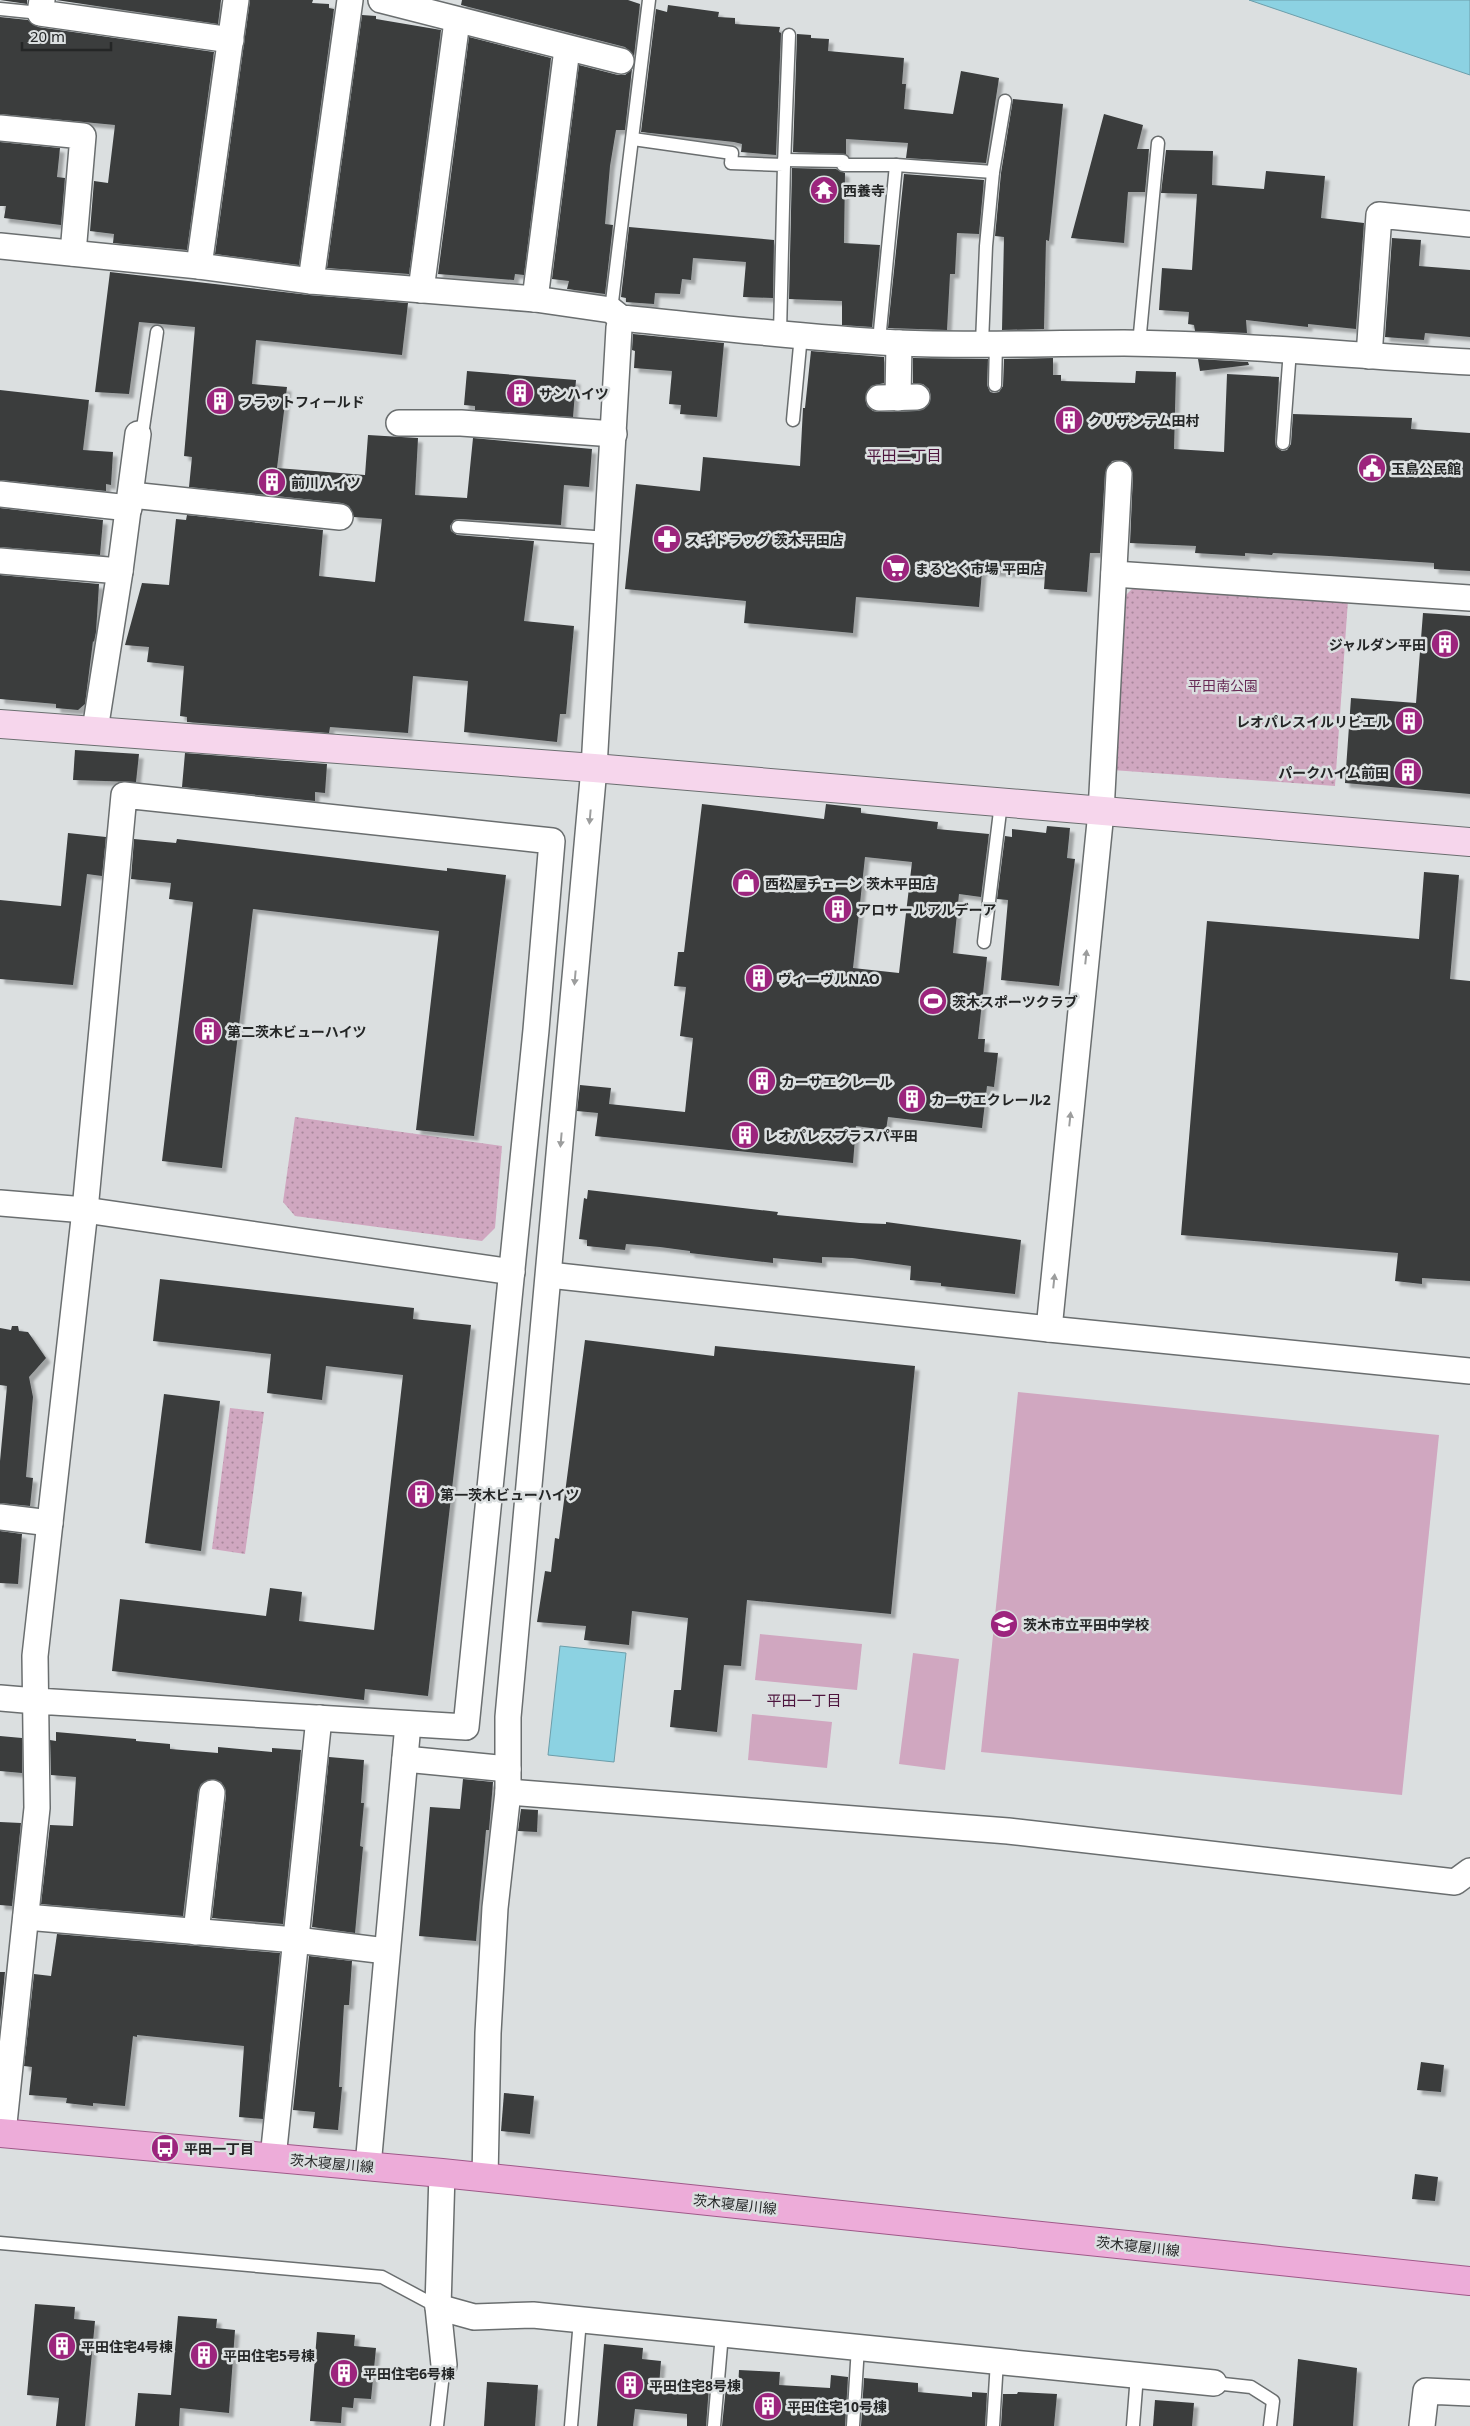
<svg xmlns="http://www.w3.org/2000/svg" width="1470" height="2426" viewBox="0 0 1470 2426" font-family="'Noto Sans','Noto Sans JP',sans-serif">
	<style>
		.green { fill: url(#green-dots) }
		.pitch { fill: #d0a7c0 }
		.water { fill: #8cd2e2; stroke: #6d9eaa }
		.building { fill: #3a3d3e; fill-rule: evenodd; filter: url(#shadow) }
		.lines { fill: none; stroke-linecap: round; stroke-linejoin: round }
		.lane-casing { stroke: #6a6e6f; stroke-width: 15 }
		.street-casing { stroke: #6a6e6f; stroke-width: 28 }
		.secondary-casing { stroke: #6a6e6f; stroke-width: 30 }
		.primary-casing { stroke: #9f5989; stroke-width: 30 }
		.lane { stroke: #fff; stroke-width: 12 }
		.street { stroke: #fff; stroke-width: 25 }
		.secondary { stroke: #f6d6ec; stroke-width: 28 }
		.primary { stroke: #edacd9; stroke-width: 28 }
		.oneway { fill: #9c9d9d }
		.labels { text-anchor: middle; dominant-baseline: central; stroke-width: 5; stroke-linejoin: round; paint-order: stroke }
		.poi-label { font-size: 14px; font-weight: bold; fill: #242626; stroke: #dbdfe0; text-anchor: start }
		.park-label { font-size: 14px; fill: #672a55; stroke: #dbdfe0 }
		.street-label { font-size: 14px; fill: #242626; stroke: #dbdfe0 }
		.neighbourhood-label { font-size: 15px; fill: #4d143d; stroke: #dbdfe0 }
	</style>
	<defs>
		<pattern id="green-dots" width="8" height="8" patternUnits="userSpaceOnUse" patternTransform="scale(1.25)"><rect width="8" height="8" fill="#d0a7c0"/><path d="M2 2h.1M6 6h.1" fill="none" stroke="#a9889c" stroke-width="1.8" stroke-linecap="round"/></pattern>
		<filter id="shadow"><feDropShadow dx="4.5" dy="4.5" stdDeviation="1" flood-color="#0004"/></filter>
	</defs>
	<rect width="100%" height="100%" fill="#dbdfe0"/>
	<g class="green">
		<polygon points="1135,586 1348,600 1335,786 1112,770 1123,598"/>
		<polygon points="295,1117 502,1146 495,1228 482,1241 295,1216 283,1202"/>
		<polygon points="230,1408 264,1412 245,1554 212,1549"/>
	</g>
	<g class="pitch">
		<polygon points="1018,1392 1439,1435 1402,1795 981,1752"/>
		<polygon points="760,1634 862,1644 857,1690 755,1680"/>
		<polygon points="913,1653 959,1659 945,1770 899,1764"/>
		<polygon points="752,1714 832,1722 827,1768 748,1760"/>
	</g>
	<g class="water">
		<polygon points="1249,0 1470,0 1470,75"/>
		<polygon points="560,1646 626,1653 614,1762 548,1755"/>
	</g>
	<g class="building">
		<polygon points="0,0 27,0 27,4"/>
		<polygon points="56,0 221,0 218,24"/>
		<polygon points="250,0 313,0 312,3 329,4 329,8 334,9 299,265 215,254"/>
		<polygon points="462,0 628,0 640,4 634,56 625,47 461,5"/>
		<polygon points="668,5 719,12 718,17 735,18 735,24 780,27 779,32 781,33 776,155 741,152 742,144 734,142 641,132 656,9 667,12"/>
		<polygon points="362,15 376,16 376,19 441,30 409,274 327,268"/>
		<polygon points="0,17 28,20 38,27 214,52 187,250 113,243 114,234 90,231 94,181 108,183 115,125 0,114"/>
		<polygon points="797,34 811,35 811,38 829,39 828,51 904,58 902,84 906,84 904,109 953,114 961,71 999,78 986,163 906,158 908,143 846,139 846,154 793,152"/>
		<polygon points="469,37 551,58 524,275 515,274 514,280 438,274"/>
		<polygon points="579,65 618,75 625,75 632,69 625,130 616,130 610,166 605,224 613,225 605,294 567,289 569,281 552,279"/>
		<polygon points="1013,99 1063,104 1049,241 1046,240 1044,329 1002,330 1004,237 995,236 1001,173"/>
		<polygon points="1104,114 1143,125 1137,149 1149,149 1145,192 1128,192 1124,243 1071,238"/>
		<polygon points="0,142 60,148 57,177 65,178 61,225 4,218 6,206 0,206"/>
		<polygon points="1166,150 1213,151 1212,185 1264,189 1266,171 1325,176 1321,218 1364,223 1356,329 1308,324 1308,327 1246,320 1247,333 1195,331 1194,325 1188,324 1189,312 1159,310 1162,268 1192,270 1197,194 1161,193"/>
		<polygon points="792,168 836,169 845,173 844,243 880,245 872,327 842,325 842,301 789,299"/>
		<polygon points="904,174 984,180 979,234 957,233 955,274 950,274 947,330 888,328"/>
		<polygon points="629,227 774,240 773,298 743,297 746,262 693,258 691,280 682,279 680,294 655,293 654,304 626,302 626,298 621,297"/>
		<polygon points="1392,238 1421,240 1419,266 1470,270 1470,337 1425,333 1424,340 1385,337"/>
		<polygon points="110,272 309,295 408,303 402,355 256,340 252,384 287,387 277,468 365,475 368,435 418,438 415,495 467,498 473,438 592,449 589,487 564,485 561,525 459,519 454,520 450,526 451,531 457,535 534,541 524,621 574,626 566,714 560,714 557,742 464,732 468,681 413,676 408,733 330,727 329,733 187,722 187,717 180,716 184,666 147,662 149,647 125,645 142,583 169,585 176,519 186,520 187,515 323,530 319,576 375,582 382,519 354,517 349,506 342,503 189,487 192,457 184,456 195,327 139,322 129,394 95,392"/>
		<polygon points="633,334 724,343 717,417 680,414 681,405 669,404 672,371 634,368 635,351 632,350"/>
		<polygon points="811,351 884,357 884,383 871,386 865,398 867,406 873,411 879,412 917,411 924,409 929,404 931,397 929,389 923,384 913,383 913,358 988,359 987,385 990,392 994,393 999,392 1003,386 1004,359 1053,358 1053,375 1061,375 1061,381 1135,383 1136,371 1176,372 1174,449 1224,452 1227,374 1279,377 1275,442 1276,447 1282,451 1287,450 1291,444 1293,414 1412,418 1411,429 1470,433 1470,571 1434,569 1434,563 1329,556 1273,553 1272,555 1245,553 1245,556 1195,553 1196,546 1130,543 1133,474 1127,462 1119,460 1112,461 1105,473 1100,553 1090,553 1087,592 1044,589 1045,575 982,571 979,607 856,597 853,633 744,623 746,601 625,589 636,484 700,491 703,457 800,466 803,408 805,408"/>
		<polygon points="1198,359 1248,362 1249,365 1200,371"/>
		<polygon points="467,371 576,380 573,417 475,410 475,406 464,405"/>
		<polygon points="0,390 89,400 83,450 113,452 111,485 106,484 106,491 0,480"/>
		<polygon points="0,508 103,520 100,555 0,547"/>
		<polygon points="0,575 99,584 96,632 94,642 93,641 85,704 78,710 56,708 56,704 0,699"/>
		<polygon points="1423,613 1470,616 1470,794 1345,783 1351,698 1416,703"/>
		<polygon points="75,750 139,754 136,782 73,780"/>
		<polygon points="185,753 327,764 325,793 315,792 315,801 182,787"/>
		<path d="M702 804 824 819 826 804 861 808V813L938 822 937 829 989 834 981 897 959 894 953 953 987 957 978 1039H985L984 1052 998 1053 994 1087 987 1086 982 1128 888 1117 886 1130 856 1126 853 1163 595 1136 598 1113 577 1111 580 1085 611 1088 609 1104 685 1112 693 1038 680 1036 686 987 674 986 678 952H684ZM865 857 912 862 899 973 853 968Z"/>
		<polygon points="1047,826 1070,828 1067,858 1075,859 1059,986 1001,980 1008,900 997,899 1005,836 1012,837 1012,829 1046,833"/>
		<polygon points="68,833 106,837 102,876 87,874 73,985 0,979 0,900 61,906"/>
		<polygon points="134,839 176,843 177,839 447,871 447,868 506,875 474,1136 416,1130 439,931 253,909 222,1168 162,1161 193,902 169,899 171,883 131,879"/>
		<polygon points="1424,872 1459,875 1450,979 1470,981 1470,1281 1422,1278 1422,1284 1395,1281 1398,1253 1181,1235 1207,921 1419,939"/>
		<polygon points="588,1190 778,1212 777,1215 860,1223 886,1224 886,1222 1021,1240 1015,1294 941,1286 941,1283 910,1280 911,1266 852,1258 822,1257 822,1263 773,1258 773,1263 690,1253 690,1251 660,1247 626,1244 625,1250 587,1246 587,1240 579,1239 584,1198 587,1199"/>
		<polygon points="160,1279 414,1308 413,1319 471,1325 428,1696 365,1689 364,1700 112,1671 120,1599 266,1616 270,1588 302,1592 299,1621 374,1630 403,1375 326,1366 322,1400 267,1393 271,1354 153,1341"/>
		<polygon points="12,1326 18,1326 19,1331 28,1332 46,1358 29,1377 33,1397 26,1477 33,1478 30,1506 0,1503 0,1461 7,1386 0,1385 0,1328 11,1330"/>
		<polygon points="585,1340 714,1356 715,1346 915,1366 891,1614 747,1600 741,1666 724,1665 717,1732 670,1727 674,1690 681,1690 688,1618 632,1611 629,1645 584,1640 586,1626 537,1622 545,1571 551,1572 555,1538 559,1539"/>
		<polygon points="164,1394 220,1401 201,1551 145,1543"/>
		<polygon points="0,1531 22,1534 18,1584 0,1583"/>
		<polygon points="56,1732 136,1739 136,1741 170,1744 170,1749 218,1753 218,1747 272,1752 272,1748 301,1750 283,1924 212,1918 226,1795 225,1788 221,1782 213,1779 201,1784 198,1791 183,1916 41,1904 50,1825 73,1826 76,1777 51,1775 50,1740 56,1741"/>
		<polygon points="0,1736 22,1738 22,1773 0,1771"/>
		<polygon points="329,1757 364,1760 361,1803 364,1803 360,1846 363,1847 355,1933 312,1927"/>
		<polygon points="463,1779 493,1782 489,1830 486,1830 476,1941 419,1936 430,1807 460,1809"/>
		<polygon points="521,1809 538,1810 537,1832 518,1831"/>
		<polygon points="0,1822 21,1823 12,1906 0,1905"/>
		<polygon points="57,1934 280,1953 263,2119 239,2117 244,2046 137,2035 137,2037 133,2036 125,2106 93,2103 93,2106 66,2103 67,2098 29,2095 32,2067 24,2066 34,1974 51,1976"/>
		<polygon points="309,1956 352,1961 349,2005 344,2005 339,2087 342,2087 338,2130 313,2128 315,2112 293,2110"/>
		<polygon points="0,1972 5,1972 0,2024"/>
		<polygon points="1421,2062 1444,2065 1441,2092 1417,2090"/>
		<polygon points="504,2093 534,2096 530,2134 501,2131"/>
		<polygon points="1415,2174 1438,2177 1435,2201 1412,2199"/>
		<polygon points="35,2304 75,2307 74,2319 95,2321 85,2426 56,2426 59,2398 27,2395"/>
		<polygon points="178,2316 217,2319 216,2328 235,2330 229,2413 180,2408 179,2426 135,2426 138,2393 171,2395"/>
		<polygon points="317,2332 355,2335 354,2346 376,2348 371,2399 354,2398 353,2408 342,2407 341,2423 310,2421"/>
		<polygon points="604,2344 643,2348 642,2359 661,2361 659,2386 709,2386 706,2426 687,2426 687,2414 635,2409 633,2426 597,2426"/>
		<polygon points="1298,2359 1357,2368 1353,2426 1293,2426"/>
		<polygon points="739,2370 780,2372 779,2385 830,2388 831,2375 848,2377 845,2426 722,2426 726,2387 738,2387"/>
		<polygon points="864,2378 918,2383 918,2392 972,2397 972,2392 987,2393 985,2426 861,2426"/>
		<polygon points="487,2382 538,2385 535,2426 484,2426"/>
		<polygon points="1018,2392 1057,2394 1054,2426 1001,2426 1003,2394 1017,2394"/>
		<polygon points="1155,2400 1194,2403 1192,2426 1153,2426"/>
	</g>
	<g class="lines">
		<defs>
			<g id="lane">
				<polyline points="0,9 40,13"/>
				<polyline points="633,139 732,153 731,163 784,165 780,333"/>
				<polyline points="784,160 843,161 843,165 896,165 993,172"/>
				<polyline points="784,165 789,35"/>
				<polyline points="611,310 649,0"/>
				<polyline points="879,341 896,165"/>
				<polyline points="982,343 986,246 993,172 1005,101"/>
				<polyline points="1139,344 1158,143"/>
				<polyline points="995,385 996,343"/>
				<polyline points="793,420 801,335"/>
				<polyline points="138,434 143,428 157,332"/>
				<polyline points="1283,443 1290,350"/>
				<polyline points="458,527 608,538"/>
				<polyline points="984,942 1001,803"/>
				<polyline points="0,2243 382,2277 438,2307"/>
				<polyline points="1214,2383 1251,2387 1273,2401 1270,2426"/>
				<polyline points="437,2426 444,2365"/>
				<polyline points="571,2426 580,2320"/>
				<polyline points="714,2426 722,2334"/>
				<polyline points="853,2426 858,2347"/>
				<polyline points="993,2426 997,2361"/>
				<polyline points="1133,2426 1137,2375"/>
			</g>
			<g id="street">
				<polyline points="42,0 40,13 231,40"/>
				<polyline points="381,0 621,61"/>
				<polyline points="0,128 83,136 73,253"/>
				<path d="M0 246 199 266 311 281 535 299 611 310 621 318C713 327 806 338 898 343 973 346 1049 343 1124 343 1240 344 1355 356 1470 362"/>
				<polyline points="199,266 236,0"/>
				<polyline points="311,281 350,0"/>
				<polyline points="421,290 457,21"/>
				<polyline points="535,299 567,49"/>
				<polyline points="1369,356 1379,215 1470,224"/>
				<polyline points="879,398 917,397"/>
				<polyline points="898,398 899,343"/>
				<polyline points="399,423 461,423 614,434"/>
				<polyline points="0,494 129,508"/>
				<polyline points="131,495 340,517"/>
				<polyline points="0,561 120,571"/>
				<polyline points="1114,574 1470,598"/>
				<polyline points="95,730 120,571 138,434"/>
				<polyline points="0,1203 85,1210 512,1272"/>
				<polyline points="549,1275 1049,1329 1470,1371"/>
				<polyline points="1049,1329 1101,812 1119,474"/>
				<polyline points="0,1517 50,1523"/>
				<polyline points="0,1698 36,1701 466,1727 536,1030 552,841 124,795 85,1210 35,1656 37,1808 3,2133"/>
				<polyline points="405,1759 508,1769"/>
				<polyline points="508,1792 1008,1831 1455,1882 1470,1871"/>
				<polyline points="26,1917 296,1940 386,1951"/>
				<polyline points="196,1932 212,1793"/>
				<polyline points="273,2158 319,1718"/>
				<polyline points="368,2166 408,1724"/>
				<polyline points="442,2173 438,2307 444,2365"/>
				<polyline points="485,2178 488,2033 495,1908 508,1792 508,1717 594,768 619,328 621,318"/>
				<polyline points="438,2307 474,2317 533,2315 1214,2383"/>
				<polyline points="1422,2426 1426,2391 1470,2393"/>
			</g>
			<polyline id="secondary" points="0,724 594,768 1470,842"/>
			<polyline id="primary" points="0,2133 442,2173 1470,2281"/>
		</defs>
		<use href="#lane" class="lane-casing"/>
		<use href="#street" class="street-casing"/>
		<use href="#secondary" class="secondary-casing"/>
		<use href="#primary" class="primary-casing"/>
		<use href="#lane" class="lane"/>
		<use href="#street" class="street"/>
		<use href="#secondary" class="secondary"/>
		<use href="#primary" class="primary"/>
	</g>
	<defs><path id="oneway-solid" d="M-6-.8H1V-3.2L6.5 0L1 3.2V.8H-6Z" transform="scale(1.25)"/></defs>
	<g class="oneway">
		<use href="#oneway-solid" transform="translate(590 817) rotate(95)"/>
		<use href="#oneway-solid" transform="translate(1086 957) rotate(-84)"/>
		<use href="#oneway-solid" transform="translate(575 978) rotate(95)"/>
		<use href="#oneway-solid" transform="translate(1070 1119) rotate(-84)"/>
		<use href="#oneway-solid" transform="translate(561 1140) rotate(95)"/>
		<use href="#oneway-solid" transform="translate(1054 1281) rotate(-84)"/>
	</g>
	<defs>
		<symbol id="temple-disc" viewBox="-11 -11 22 22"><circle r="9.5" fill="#9c247d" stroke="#dbdfe0"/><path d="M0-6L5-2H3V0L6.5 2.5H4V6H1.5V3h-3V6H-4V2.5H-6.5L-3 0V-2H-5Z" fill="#fff"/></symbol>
		<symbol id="building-disc" viewBox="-11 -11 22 22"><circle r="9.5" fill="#9c247d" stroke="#dbdfe0"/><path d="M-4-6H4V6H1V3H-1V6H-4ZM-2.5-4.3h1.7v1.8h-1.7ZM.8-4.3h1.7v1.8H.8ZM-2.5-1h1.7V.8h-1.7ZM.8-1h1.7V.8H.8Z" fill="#fff"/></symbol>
		<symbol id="civic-disc" viewBox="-11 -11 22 22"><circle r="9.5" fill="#9c247d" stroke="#dbdfe0"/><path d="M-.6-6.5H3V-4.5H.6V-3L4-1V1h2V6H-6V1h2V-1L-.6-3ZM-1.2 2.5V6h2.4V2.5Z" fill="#fff"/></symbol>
		<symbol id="pharmacy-disc" viewBox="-11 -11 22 22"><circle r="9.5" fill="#9c247d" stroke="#dbdfe0"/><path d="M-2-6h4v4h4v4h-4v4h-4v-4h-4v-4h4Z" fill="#fff"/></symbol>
		<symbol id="supermarket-disc" viewBox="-11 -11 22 22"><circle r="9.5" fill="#9c247d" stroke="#dbdfe0"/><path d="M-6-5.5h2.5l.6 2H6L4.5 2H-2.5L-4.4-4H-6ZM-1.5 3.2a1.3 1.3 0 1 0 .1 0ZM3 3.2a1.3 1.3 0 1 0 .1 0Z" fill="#fff"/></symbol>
		<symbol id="shop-disc" viewBox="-11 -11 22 22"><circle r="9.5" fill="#9c247d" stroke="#dbdfe0"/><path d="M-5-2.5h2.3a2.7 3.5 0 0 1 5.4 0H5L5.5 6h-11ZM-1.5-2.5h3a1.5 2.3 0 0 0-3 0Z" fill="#fff"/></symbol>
		<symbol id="stadium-disc" viewBox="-11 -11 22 22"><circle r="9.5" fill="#9c247d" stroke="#dbdfe0"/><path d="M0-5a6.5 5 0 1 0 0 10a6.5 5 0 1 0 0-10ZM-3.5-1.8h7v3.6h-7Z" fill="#fff"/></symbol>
		<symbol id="school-disc" viewBox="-11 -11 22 22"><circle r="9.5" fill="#9c247d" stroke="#dbdfe0"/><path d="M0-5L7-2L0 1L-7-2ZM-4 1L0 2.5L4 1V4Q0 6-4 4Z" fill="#fff"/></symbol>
		<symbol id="bus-disc" viewBox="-11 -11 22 22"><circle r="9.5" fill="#9c247d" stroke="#dbdfe0"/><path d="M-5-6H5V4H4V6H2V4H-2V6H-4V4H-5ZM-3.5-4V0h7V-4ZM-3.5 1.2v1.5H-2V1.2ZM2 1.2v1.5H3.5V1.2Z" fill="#fff"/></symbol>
	</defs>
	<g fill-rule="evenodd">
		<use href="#temple-disc" x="808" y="174" width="32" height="32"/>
		<use href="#building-disc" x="504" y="377" width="32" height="32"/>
		<use href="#building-disc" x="204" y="385" width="32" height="32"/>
		<use href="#building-disc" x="1053" y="404" width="32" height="32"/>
		<use href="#civic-disc" x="1356" y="452" width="32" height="32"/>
		<use href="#building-disc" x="256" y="466" width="32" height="32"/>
		<use href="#pharmacy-disc" x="651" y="523" width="32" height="32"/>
		<use href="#supermarket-disc" x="880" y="552" width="32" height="32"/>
		<use href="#building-disc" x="1429" y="628" width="32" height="32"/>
		<use href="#building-disc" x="1393" y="705" width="32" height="32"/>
		<use href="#building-disc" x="1392" y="756" width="32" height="32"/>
		<use href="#shop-disc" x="730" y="867" width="32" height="32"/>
		<use href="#building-disc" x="822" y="893" width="32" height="32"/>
		<use href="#building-disc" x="743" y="962" width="32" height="32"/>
		<use href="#stadium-disc" x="917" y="985" width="32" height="32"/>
		<use href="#building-disc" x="192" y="1015" width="32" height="32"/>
		<use href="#building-disc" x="746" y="1065" width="32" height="32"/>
		<use href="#building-disc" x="896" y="1083" width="32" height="32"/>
		<use href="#building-disc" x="729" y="1119" width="32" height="32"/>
		<use href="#building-disc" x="405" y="1478" width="32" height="32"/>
		<use href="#school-disc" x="988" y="1608" width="32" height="32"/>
		<use href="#bus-disc" x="149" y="2132" width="32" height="32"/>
		<use href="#building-disc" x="46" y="2330" width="32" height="32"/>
		<use href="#building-disc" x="188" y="2339" width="32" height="32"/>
		<use href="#building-disc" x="328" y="2357" width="32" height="32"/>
		<use href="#building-disc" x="614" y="2369" width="32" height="32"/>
		<use href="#building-disc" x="752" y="2390" width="32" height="32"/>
	</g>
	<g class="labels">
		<g class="poi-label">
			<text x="843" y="190">西養寺</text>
			<text x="539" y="393">サンハイツ</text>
			<text x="239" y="401">フラットフィールド</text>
			<text x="1088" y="420">クリザンテム田村</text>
			<text x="1391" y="468">玉島公民館</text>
			<text x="291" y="482">前川ハイツ</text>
			<text x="686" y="539">スギドラッグ 茨木平田店</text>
			<text x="915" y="568">まるとく市場 平田店</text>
			<text x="1426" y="644" text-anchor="end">ジャルダン平田</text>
			<text x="1390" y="721" text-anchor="end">レオパレスイルリビエル</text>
			<text x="1389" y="772" text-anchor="end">パークハイム前田</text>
			<text x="765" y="883">西松屋チェーン 茨木平田店</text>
			<text x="857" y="909">アロサールアルデーア</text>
			<text x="778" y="978">ヴィーヴルNAO</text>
			<text x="952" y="1001">茨木スポーツクラブ</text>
			<text x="227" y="1031">第二茨木ビューハイツ</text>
			<text x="781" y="1081">カーサエクレール</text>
			<text x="931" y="1099">カーサエクレール2</text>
			<text x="764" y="1135">レオパレスプラスパ平田</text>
			<text x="440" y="1494">第一茨木ビューハイツ</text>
			<text x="1023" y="1624">茨木市立平田中学校</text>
			<text x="184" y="2148">平田一丁目</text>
			<text x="81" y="2346">平田住宅4号棟</text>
			<text x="223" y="2355">平田住宅5号棟</text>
			<text x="363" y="2373">平田住宅6号棟</text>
			<text x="649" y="2385">平田住宅8号棟</text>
			<text x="787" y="2406">平田住宅10号棟</text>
		</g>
		<g class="park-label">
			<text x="1223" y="685">平田南公園</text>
		</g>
		<g class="street-label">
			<text transform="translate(332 2163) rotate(5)">茨木寝屋川線</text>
			<text transform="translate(735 2204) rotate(6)">茨木寝屋川線</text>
			<text transform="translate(1138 2246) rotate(6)">茨木寝屋川線</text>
		</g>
		<g class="neighbourhood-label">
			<text x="904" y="455">平田二丁目</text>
			<text x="804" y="1700">平田一丁目</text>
		</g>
	</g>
	<path d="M22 42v8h89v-8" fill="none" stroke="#242626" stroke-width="2.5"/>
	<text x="30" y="42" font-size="15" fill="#242626" stroke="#dbdfe0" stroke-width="4" paint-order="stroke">20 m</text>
</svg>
